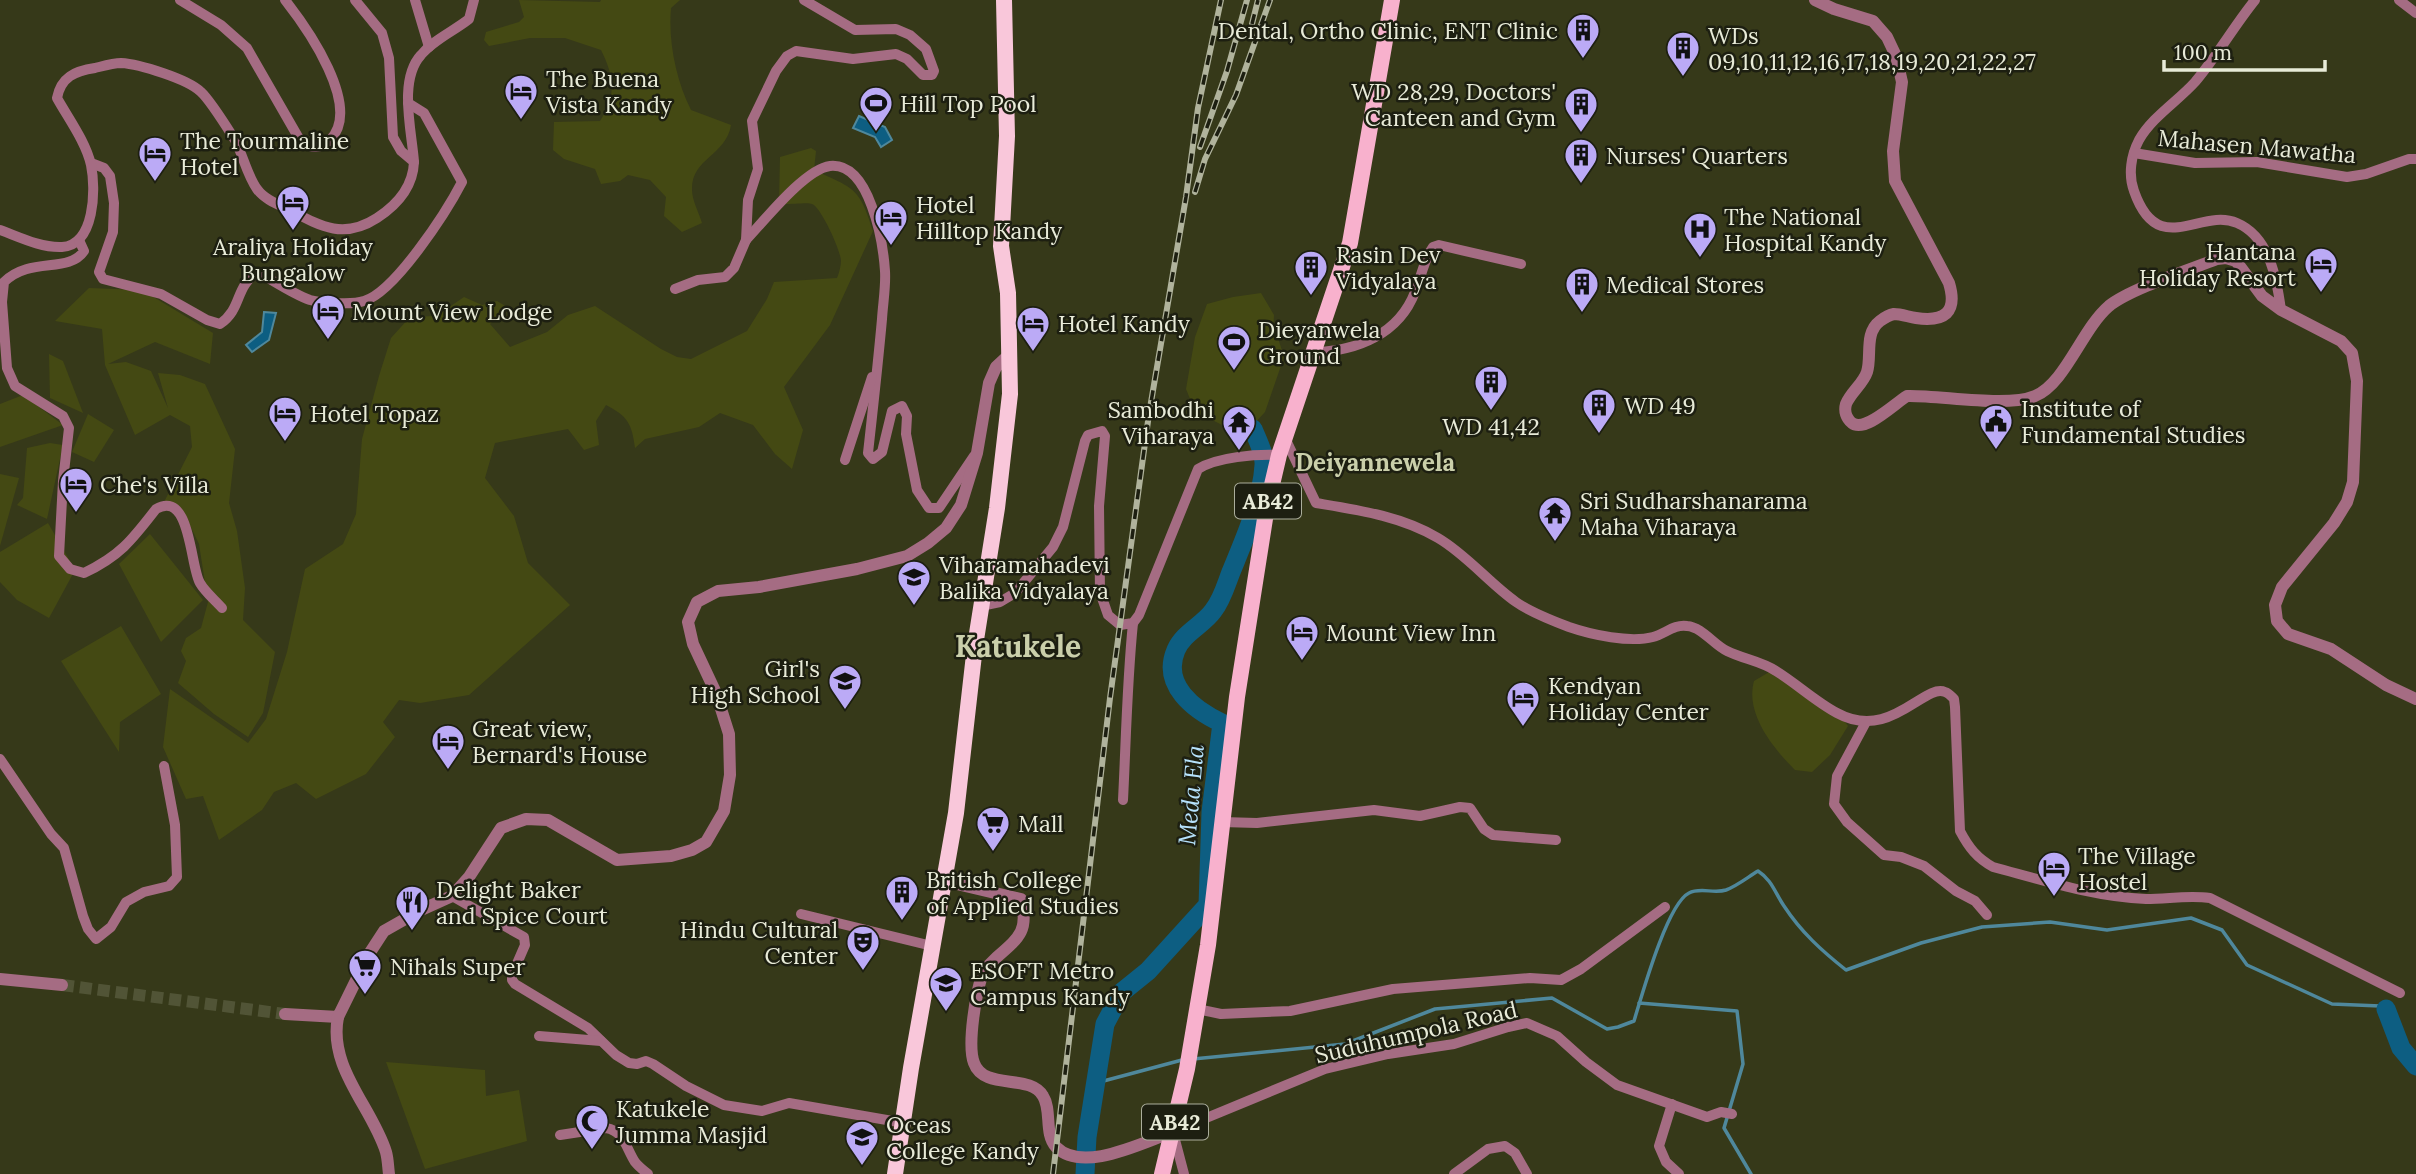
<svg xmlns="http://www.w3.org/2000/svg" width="2416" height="1174" viewBox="0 0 2416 1174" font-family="Lora,serif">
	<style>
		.green { fill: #444913 }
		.water { fill: #0d5e82; stroke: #4f889c; stroke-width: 2 }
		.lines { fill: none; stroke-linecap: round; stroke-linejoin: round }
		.stream { stroke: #4f889c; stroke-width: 3.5 }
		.river { stroke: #0d5e82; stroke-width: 19 }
		.tertiary-tunnel { stroke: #515436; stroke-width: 12; stroke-dasharray: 12 6; stroke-linecap: butt }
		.minor { stroke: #a56c83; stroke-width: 10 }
		.tertiary { stroke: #a56c83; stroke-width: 12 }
		.primary { stroke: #f8b1cd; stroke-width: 16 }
		.trunk { stroke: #f9c7da; stroke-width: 16 }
		.rail-casing { stroke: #b0b39c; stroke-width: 6 }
		.rail { stroke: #1d1f11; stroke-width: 3.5; stroke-dasharray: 10; stroke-linecap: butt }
		.labels { text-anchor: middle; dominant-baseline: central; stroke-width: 5; stroke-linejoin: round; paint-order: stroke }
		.shield { fill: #1d1f11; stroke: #abae9c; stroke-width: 2 }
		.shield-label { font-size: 21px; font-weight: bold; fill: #e8ebd8 }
		.poi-label { font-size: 23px; fill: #e8ebd8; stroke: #1d1f11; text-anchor: start }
		.street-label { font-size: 23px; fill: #e8ebd8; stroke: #1d1f11 }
		.neighbourhood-label { font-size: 24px; font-weight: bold; fill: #cacfaa; stroke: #1d1f11 }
		.water-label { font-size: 24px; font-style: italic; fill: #b6e2fc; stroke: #1d1f11 }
		.district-label { font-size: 30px; font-weight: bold; fill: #cacfaa; stroke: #1d1f11 }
	</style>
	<rect width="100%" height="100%" fill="#363919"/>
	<g class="green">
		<path d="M519 0 600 2 601 0H680L671 8C668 41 676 80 691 110L731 125C726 156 691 158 692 190 692 200 699 213 702 223L682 232 664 216 666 197 650 180 628 175 620 181 601 184 595 169 564 159 553 150 554 122 600 121C617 95 614 76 601 50L565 38H530L489 46 484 40 486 32 519 22 524 17Z"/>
		<path d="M811 148 816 151 814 170C854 189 859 186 873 231L830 325 784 387 803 430 792 469 775 454 753 425 720 413 699 427 645 439 635 448C632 423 627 416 606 405L596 421 599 445 584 450 568 429 495 443 485 478 514 516 528 563 570 605 469 695 420 703 399 700 383 722 395 737 366 774 316 799 296 783 274 792 262 810 219 840 203 796 186 799 163 747 170 689 248 743 266 719 287 652 305 569 343 544 356 514 362 439 379 376 391 338 410 317 436 316 464 297 482 305 497 301 507 307 490 324 510 347 547 332 568 315 595 306 661 349 677 357 691 359 747 331 767 299 774 282 837 278C839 273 841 266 841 261 841 251 821 207 812 204 808 202 788 205 779 204L780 157Z"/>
		<polygon points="89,288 142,290 213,333 210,364 155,342 108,364 126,362 151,371 168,408 158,373 180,375 205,384 235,449 229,503 237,531 245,588 243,620 275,652 263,713 248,737 214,714 178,683 186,661 181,651 186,638 201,628 208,602 199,544 184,513 161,508 192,447 190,426 170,415 135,435 105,365 102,329 55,321"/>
		<polygon points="1261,293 1274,315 1273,334 1278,338 1284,357 1265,412 1254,424 1222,425 1195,411 1186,389 1195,337 1207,304 1233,297"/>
		<polygon points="49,354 63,361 83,413 50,398"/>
		<polygon points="23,395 63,425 0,447 0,404"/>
		<polygon points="88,414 114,430 94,462 72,452"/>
		<polygon points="50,443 63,445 47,519 17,505 23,498 27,448"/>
		<polygon points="0,474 19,478 0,546"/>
		<polygon points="48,523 75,570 49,618 17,600 0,582 0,552"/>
		<polygon points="150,534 203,600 161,642 119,564"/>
		<polygon points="121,626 161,694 120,722 119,752 61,661"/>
		<path d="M1771 671 1843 719 1848 726 1830 755 1812 772 1795 770C1773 748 1745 714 1754 681Z"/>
		<polygon points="386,1062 485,1070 486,1096 519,1090 527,1141 425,1169"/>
	</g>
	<g class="water">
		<polygon points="859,116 885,127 892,140 881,147 875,137 853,128"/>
		<polygon points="264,312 276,313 269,340 252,352 246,345 262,332"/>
	</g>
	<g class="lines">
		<g class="stream">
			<polyline points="1639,1003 1737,1011 1743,1064 1724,1128 1751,1174"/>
			<path d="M1193 1059 1345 1044 1435 1009 1552 998 1607 1029 1618 1027 1634 1021C1642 995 1667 904 1689 893 1700 887 1714 894 1726 890 1737 886 1748 877 1758 871 1772 880 1775 893 1784 906 1801 932 1822 951 1846 970L1921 943 1982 927 2050 922 2107 930 2191 918 2222 930 2247 965 2332 1004 2380 1006"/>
			<polyline points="1096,1083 1182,1060"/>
		</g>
		<g class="river">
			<polyline points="2386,1009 2401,1048 2416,1066"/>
			<path d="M1085 1174 1087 1137 1105 1024 1122 992 1148 971 1208 905 1211 812 1222 723C1194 710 1161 685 1176 650 1183 633 1203 625 1213 611 1222 600 1226 585 1231 572 1244 540 1262 500 1264 465 1265 454 1257 439 1253 429"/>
		</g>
		<polyline class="tertiary-tunnel" points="62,985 285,1014"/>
		<g class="minor">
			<path d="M180 0 221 25 247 48 301 142C312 149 320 149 330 140 363 107 307 28 285 0"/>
			<polyline points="415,0 429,47"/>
			<path d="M2255 0C2234 26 2217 56 2195 82 2178 101 2152 117 2139 140 2131 155 2128 175 2134 191 2158 260 2200 207 2237 223 2270 237 2277 280 2281 310"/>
			<polyline points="2399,0 2416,13"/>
			<polyline points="2134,153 2195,163 2257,162 2347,177 2366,174 2409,159 2416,159"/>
			<path d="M414 162C412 132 398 80 421 55 433 40 454 31 469 19L474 0"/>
			<path d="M91 163 104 168 110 176 114 203 113 232 99 272 103 279 161 294 207 320 220 324C243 308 234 287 258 272 274 281 293 294 310 300 321 303 353 305 364 301 395 292 447 211 462 182L424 113 408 103"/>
			<path d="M0 230C19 237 41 248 62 247 95 245 96 189 91 165 86 142 68 118 57 98 61 77 75 71 95 68 103 66 113 63 121 63 139 64 188 79 201 92 210 100 228 129 235 140 243 155 247 175 257 189 264 199 277 204 288 209 320 226 343 240 377 218 397 205 413 187 414 162L401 151 393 137 389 58 382 33 355 0"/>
			<path d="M79 240 84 251C68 274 31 256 4 282L2 302 7 368 15 386 63 416 69 428 63 481 59 556 70 569 84 573C120 556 132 540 156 509 191 489 190 567 200 583 205 592 215 600 222 608"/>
			<path d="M746 240C764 221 805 169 830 166 870 162 883 242 885 271 886 286 883 303 882 319 878 364 873 408 868 453L873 459 882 452 892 411 902 406 907 416 906 434 917 490 929 508H939L974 456"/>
			<polyline points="675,289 698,280 725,277 734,268 746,240 748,200 758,169 752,121 776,71 787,56 796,51 853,59 896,54 907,59 923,75 932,75 934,71 926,49 910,35 896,29 855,30 804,0"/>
			<path d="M1315 352C1357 351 1399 334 1415 292 1421 278 1424 259 1433 247L1439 245 1521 264"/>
			<path d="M1285 438 1316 503C1358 510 1401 516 1438 538 1467 555 1489 583 1516 602 1530 612 1553 621 1569 627 1592 635 1630 643 1653 637 1665 634 1674 624 1687 626 1702 627 1714 645 1727 651 1743 659 1761 661 1776 671 1797 684 1816 702 1837 713 1890 742 1924 683 1945 692 1949 693 1951 696 1954 699L1955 707 1960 831C1969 848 1977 858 1993 867 2042 880 2095 897 2146 899 2168 899 2188 895 2210 898L2400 993"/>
			<polyline points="845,460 872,377"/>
			<path d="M981 606 1000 602 1015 593 1053 547 1063 527 1085 441 1088 435 1102 431 1105 436 1099 506 1100 592 1108 615 1120 625 1133 623 1139 615 1198 469C1217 457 1256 454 1279 455"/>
			<polyline points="1866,722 1837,776 1834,804 1847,822 1884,855 1901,857 1924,866 1956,891 1975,901 1987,915"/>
			<polyline points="0,759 51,834 64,848 83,916 88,929 96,939 111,927 126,902 144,892 169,886 177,877 175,825 164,766"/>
			<path d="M1123 800C1126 741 1127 682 1133 623"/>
			<polyline points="1222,822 1257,823 1374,810 1420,816 1460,807 1470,808 1484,829 1493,835 1556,840"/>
			<polyline points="452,896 524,937 525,945 512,975 512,980 515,984 588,1028 616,1055 629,1063 637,1064 646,1061 653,1064 686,1086 724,1105 762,1111 789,1103 904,1123"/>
			<polyline points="801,914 932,946"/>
			<polyline points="1197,1009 1221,1014 1290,1011 1393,989 1530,978 1561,980 1581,969 1665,907"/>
			<polyline points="539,1036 601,1041"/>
			<polyline points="1672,1104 1659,1146 1666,1162 1679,1174"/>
			<polyline points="1175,1125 1199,1121 1325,1069 1388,1054 1454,1044 1508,1027 1527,1023 1557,1036 1586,1062 1617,1085 1707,1117 1721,1112 1732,1114"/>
			<path d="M560 1135 606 1128C624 1131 626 1148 635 1162 638 1166 643 1170 648 1174"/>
			<polyline points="1174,1136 1184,1174"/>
			<polyline points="1454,1174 1488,1149 1505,1146 1515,1153 1527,1174"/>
		</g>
		<g class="tertiary">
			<path d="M1815 0 1834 9 1873 21 1887 37 1896 56 1902 82 1893 151 1895 181 1949 283C1958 313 1944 322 1916 318 1909 317 1901 314 1894 314 1889 315 1884 318 1880 321 1864 333 1872 356 1867 372 1863 384 1851 392 1846 404 1844 411 1846 418 1852 423 1865 433 1894 404 1907 396 1940 395 2007 408 2035 396 2065 384 2082 329 2109 306 2130 289 2189 270 2217 259L2226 258 2236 261 2262 296 2281 310 2341 341 2352 353 2357 381 2353 482 2347 502 2334 523 2282 587 2275 605 2277 621 2288 634 2331 649 2386 685 2416 699"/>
			<path d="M944 881 1021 899C1029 930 1020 937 997 957 992 962 986 967 983 973 976 991 967 1045 974 1063 984 1091 1030 1073 1043 1096 1052 1110 1044 1134 1056 1147 1083 1174 1143 1142 1173 1132"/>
			<polyline points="0,979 62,985"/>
			<polyline points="285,1014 338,1017 369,954 384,931 421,910 452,896 469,877 501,828 526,819 548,820 617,860 671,856 692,850 706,842 724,811 730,775 729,734 716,693 693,644 688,622 697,602 718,591 759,587 857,569 907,556 928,543 946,528 961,505 977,453 989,383 996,367 1010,354"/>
			<path d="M338 1017C328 1068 372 1107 386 1152 388 1159 388 1167 389 1174"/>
		</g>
		<polyline class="primary" points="1162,1174 1187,1069 1208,945 1237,697 1267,506 1279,455 1350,243 1392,0"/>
		<polyline class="trunk" points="895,1174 911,1068 956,813 975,646 997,508 1010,394 1008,293 1001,246 1007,136 1004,0"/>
		<defs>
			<g id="rail">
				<polyline points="1252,24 1258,0"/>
				<polyline points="1200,147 1227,71 1247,0"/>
				<polyline points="1195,192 1205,159 1236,95 1270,0"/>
				<polyline points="1053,1174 1110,698 1149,414 1186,197 1198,108 1221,0"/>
			</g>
		</defs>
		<use href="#rail" class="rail-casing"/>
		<use href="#rail" class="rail"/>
	</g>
	<defs>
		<symbol id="building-pin" viewBox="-11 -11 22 30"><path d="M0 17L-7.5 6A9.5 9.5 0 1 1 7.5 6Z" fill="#bbaaf6" stroke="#1d1f11"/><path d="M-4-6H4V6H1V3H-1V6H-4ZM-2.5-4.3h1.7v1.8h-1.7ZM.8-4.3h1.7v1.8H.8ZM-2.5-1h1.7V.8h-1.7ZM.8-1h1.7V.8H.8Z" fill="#111"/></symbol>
		<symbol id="hotel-pin" viewBox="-11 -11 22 30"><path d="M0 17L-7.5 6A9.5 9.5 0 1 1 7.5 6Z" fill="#bbaaf6" stroke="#1d1f11"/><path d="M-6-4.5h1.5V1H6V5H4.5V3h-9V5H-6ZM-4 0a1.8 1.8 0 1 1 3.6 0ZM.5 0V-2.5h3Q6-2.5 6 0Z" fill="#111"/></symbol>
		<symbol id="stadium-pin" viewBox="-11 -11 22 30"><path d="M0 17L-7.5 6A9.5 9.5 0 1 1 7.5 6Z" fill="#bbaaf6" stroke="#1d1f11"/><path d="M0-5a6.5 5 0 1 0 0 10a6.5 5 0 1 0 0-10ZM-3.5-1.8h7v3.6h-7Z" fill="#111"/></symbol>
		<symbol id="hospital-pin" viewBox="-11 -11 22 30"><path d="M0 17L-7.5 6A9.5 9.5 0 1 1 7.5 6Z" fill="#bbaaf6" stroke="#1d1f11"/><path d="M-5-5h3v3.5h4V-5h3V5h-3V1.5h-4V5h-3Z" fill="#111"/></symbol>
		<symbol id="civic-pin" viewBox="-11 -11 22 30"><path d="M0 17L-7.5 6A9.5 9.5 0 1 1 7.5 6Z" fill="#bbaaf6" stroke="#1d1f11"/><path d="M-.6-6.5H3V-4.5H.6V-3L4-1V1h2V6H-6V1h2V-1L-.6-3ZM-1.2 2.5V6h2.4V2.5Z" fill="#111"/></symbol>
		<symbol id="temple-pin" viewBox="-11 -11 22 30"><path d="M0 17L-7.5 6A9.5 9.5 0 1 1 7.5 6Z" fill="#bbaaf6" stroke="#1d1f11"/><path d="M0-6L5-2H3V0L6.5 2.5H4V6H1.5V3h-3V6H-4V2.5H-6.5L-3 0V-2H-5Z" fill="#111"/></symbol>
		<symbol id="school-pin" viewBox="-11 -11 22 30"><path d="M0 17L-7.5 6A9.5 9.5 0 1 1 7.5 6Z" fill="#bbaaf6" stroke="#1d1f11"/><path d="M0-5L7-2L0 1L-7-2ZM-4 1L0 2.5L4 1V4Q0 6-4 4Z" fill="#111"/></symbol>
		<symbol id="supermarket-pin" viewBox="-11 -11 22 30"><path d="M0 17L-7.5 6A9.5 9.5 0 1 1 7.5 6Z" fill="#bbaaf6" stroke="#1d1f11"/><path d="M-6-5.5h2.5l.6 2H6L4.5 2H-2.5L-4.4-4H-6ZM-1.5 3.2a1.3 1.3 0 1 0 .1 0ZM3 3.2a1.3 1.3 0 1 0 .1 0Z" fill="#111"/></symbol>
		<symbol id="restaurant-pin" viewBox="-11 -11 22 30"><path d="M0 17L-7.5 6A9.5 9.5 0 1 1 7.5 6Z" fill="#bbaaf6" stroke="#1d1f11"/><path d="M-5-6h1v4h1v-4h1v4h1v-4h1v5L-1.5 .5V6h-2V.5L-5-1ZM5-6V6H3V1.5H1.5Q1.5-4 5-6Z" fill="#111"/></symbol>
		<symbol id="theatre-pin" viewBox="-11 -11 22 30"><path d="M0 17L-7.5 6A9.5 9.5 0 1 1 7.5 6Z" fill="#bbaaf6" stroke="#1d1f11"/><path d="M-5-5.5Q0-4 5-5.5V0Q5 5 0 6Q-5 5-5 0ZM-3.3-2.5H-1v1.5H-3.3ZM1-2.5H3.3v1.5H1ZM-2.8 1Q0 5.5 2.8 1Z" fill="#111"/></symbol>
		<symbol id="university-pin" viewBox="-11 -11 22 30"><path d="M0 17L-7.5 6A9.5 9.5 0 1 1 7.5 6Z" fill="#bbaaf6" stroke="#1d1f11"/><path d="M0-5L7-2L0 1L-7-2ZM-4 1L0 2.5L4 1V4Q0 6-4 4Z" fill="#111"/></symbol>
		<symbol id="mosque-pin" viewBox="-11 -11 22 30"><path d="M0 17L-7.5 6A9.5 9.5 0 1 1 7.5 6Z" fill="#bbaaf6" stroke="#1d1f11"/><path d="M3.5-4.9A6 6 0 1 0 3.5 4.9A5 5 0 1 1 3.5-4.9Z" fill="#111"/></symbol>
	</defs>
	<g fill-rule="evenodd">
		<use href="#building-pin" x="1564" y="11" width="38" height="52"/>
		<use href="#building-pin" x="1664" y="29" width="38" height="52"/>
		<use href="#hotel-pin" x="502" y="72" width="38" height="52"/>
		<use href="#stadium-pin" x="857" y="84" width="38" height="52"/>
		<use href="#building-pin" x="1562" y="85" width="38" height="52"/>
		<use href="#hotel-pin" x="136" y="134" width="38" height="52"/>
		<use href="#building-pin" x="1562" y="136" width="38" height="52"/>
		<use href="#hotel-pin" x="274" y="183" width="38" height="52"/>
		<use href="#hotel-pin" x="872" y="198" width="38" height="52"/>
		<use href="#hospital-pin" x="1681" y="210" width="38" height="52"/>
		<use href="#hotel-pin" x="2302" y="245" width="38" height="52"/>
		<use href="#building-pin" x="1292" y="248" width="38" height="52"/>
		<use href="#building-pin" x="1563" y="265" width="38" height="52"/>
		<use href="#hotel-pin" x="309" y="292" width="38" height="52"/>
		<use href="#hotel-pin" x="1014" y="304" width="38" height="52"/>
		<use href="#stadium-pin" x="1215" y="323" width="38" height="52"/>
		<use href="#building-pin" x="1472" y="363" width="38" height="52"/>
		<use href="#building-pin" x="1580" y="386" width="38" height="52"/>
		<use href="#hotel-pin" x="266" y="394" width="38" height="52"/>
		<use href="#civic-pin" x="1977" y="402" width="38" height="52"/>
		<use href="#temple-pin" x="1220" y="403" width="38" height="52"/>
		<use href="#hotel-pin" x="57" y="465" width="38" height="52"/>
		<use href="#temple-pin" x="1536" y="494" width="38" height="52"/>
		<use href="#school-pin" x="895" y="558" width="38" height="52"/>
		<use href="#hotel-pin" x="1283" y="613" width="38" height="52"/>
		<use href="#school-pin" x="826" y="662" width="38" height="52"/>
		<use href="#hotel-pin" x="1504" y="679" width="38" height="52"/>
		<use href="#hotel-pin" x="429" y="722" width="38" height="52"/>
		<use href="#supermarket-pin" x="974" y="804" width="38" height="52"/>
		<use href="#hotel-pin" x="2035" y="849" width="38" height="52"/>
		<use href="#building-pin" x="883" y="873" width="38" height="52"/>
		<use href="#restaurant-pin" x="393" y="883" width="38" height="52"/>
		<use href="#theatre-pin" x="844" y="923" width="38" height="52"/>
		<use href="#supermarket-pin" x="346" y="947" width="38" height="52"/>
		<use href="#university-pin" x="927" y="964" width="38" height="52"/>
		<use href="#mosque-pin" x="573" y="1102" width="38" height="52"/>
		<use href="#university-pin" x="843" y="1118" width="38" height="52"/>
	</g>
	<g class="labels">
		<g class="shield">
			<rect x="1235" y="483.5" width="66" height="35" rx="5"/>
			<rect x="1142" y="1104.5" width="66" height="35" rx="5"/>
		</g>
		<g class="shield-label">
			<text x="1268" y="501">AB42</text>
			<text x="1175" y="1122">AB42</text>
		</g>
		<g class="poi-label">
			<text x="1558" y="30" text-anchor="end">Dental, Ortho Clinic, ENT Clinic</text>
			<text x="1708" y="35">WDs<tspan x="1708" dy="26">09,10,11,12,16,17,18,19,20,21,22,27</tspan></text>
			<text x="546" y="78">The Buena<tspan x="546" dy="26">Vista Kandy</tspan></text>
			<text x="1556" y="91" text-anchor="end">WD 28,29, Doctors'<tspan x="1556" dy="26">Canteen and Gym</tspan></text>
			<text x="900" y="103">Hill Top Pool</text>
			<text x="180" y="140">The Tourmaline<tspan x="180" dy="26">Hotel</tspan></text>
			<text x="1606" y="155">Nurses' Quarters</text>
			<text x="916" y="204">Hotel<tspan x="916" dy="26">Hilltop Kandy</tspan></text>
			<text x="1724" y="216">The National<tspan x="1724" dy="26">Hospital Kandy</tspan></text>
			<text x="293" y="246" text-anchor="middle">Araliya Holiday<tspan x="293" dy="26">Bungalow</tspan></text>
			<text x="2296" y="251" text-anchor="end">Hantana<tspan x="2296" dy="26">Holiday Resort</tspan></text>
			<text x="1336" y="254">Rasin Dev<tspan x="1336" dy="26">Vidyalaya</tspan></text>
			<text x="1606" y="284">Medical Stores</text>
			<text x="352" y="311">Mount View Lodge</text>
			<text x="1058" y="323">Hotel Kandy</text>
			<text x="1258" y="329">Dieyanwela<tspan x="1258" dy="26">Ground</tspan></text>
			<text x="1624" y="405">WD 49</text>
			<text x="2021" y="408">Institute of<tspan x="2021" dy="26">Fundamental Studies</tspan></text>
			<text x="1214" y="409" text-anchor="end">Sambodhi<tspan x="1214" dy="26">Viharaya</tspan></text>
			<text x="310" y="413">Hotel Topaz</text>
			<text x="1491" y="426" text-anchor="middle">WD 41,42</text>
			<text x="100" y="484">Che's Villa</text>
			<text x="1580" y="500">Sri Sudharshanarama<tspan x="1580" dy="26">Maha Viharaya</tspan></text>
			<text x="939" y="564">Viharamahadevi<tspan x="939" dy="26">Balika Vidyalaya</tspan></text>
			<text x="1326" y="632">Mount View Inn</text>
			<text x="820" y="668" text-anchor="end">Girl's<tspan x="820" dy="26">High School</tspan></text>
			<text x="1548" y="685">Kendyan<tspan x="1548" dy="26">Holiday Center</tspan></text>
			<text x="472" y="728">Great view,<tspan x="472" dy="26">Bernard's House</tspan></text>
			<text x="1018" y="823">Mall</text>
			<text x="2078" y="855">The Village<tspan x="2078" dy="26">Hostel</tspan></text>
			<text x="926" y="879">British College<tspan x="926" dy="26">of Applied Studies</tspan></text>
			<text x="436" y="889">Delight Baker<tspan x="436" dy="26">and Spice Court</tspan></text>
			<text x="838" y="929" text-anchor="end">Hindu Cultural<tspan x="838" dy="26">Center</tspan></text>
			<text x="390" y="966">Nihals Super</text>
			<text x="970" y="970">ESOFT Metro<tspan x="970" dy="26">Campus Kandy</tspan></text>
			<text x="616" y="1108">Katukele<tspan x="616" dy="26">Jumma Masjid</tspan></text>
			<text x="886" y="1124">Oceas<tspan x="886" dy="26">College Kandy</tspan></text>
		</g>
		<g class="street-label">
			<text transform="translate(2257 146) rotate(5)">Mahasen Mawatha</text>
			<text transform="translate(1416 1032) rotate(-13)">Suduhumpola Road</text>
		</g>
		<g class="neighbourhood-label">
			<text x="1375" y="462">Deiyannewela</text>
		</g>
		<g class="water-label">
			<text transform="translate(1191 795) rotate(-85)">Meda Ela</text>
		</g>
		<g class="district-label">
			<text x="1018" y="646">Katukele</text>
		</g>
	</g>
	<path d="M2164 60v10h161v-10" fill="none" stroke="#e8ebd8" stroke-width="3.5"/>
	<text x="2174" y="60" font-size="21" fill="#e8ebd8" stroke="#1d1f11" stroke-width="5" paint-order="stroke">100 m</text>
</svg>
